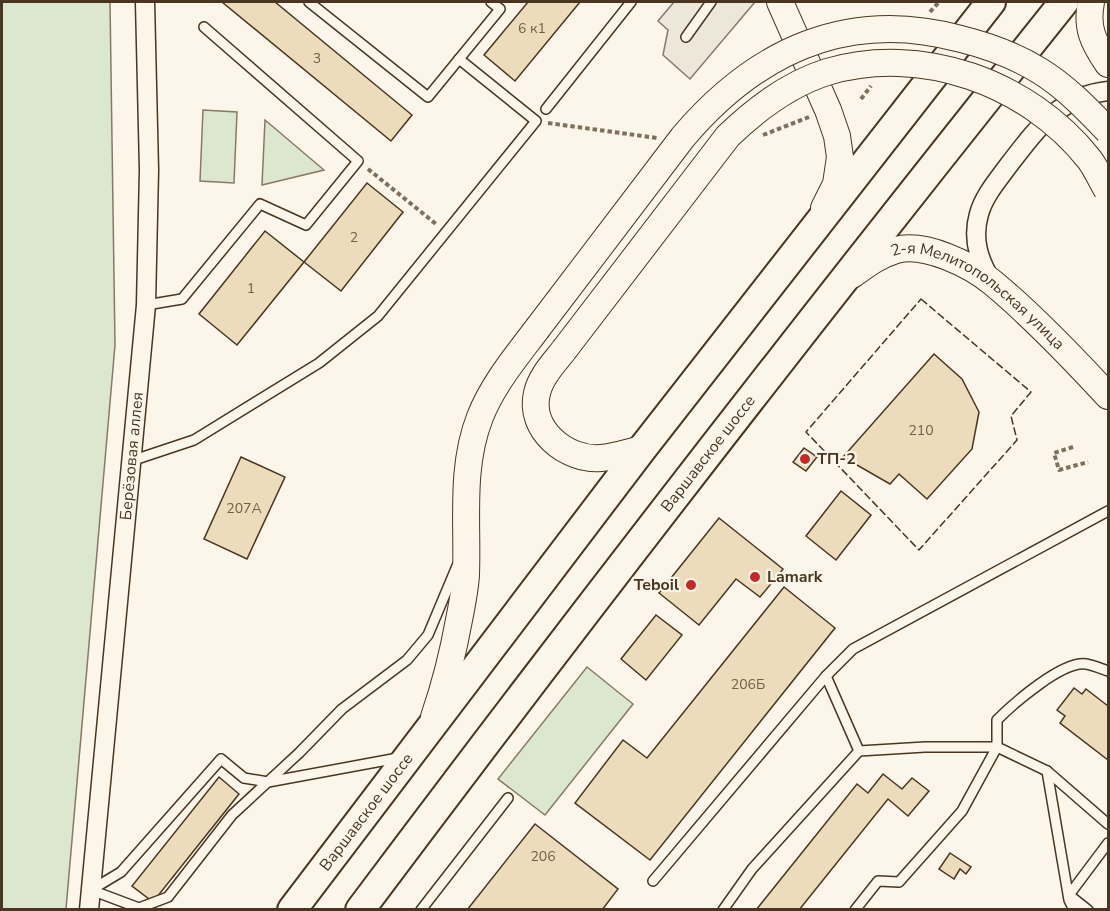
<svg xmlns="http://www.w3.org/2000/svg" width="1110" height="911" viewBox="0 0 1110 911" font-family="'Nunito Sans',sans-serif">
	<style>
		.green { fill: #dce7d0; stroke: #887966; stroke-width: 1.5 }
		.parking { fill: #ede7d9; stroke: #887966; stroke-width: 1.5 }
		.building { fill: #ecdcbc; stroke: #4a3520; stroke-width: 1.5 }
		.lines { fill: none; stroke-linecap: round; stroke-linejoin: round }
		.lane-casing { stroke: #4a3520; stroke-width: 12 }
		.street-casing { stroke: #4a3520; stroke-width: 21 }
		.secondary-casing { stroke: #4a3520; stroke-width: 28 }
		.primary-casing { stroke: #4a3520; stroke-width: 32 }
		.path { stroke: #7f6f5c; stroke-width: 4; stroke-dasharray: 4.5 3; stroke-linecap: butt }
		.lane { stroke: #fbf6e9; stroke-width: 9 }
		.street { stroke: #fbf6e9; stroke-width: 18 }
		.secondary { stroke: #fbf6e9; stroke-width: 26 }
		.primary { stroke: #fbf6e9; stroke-width: 28 }
		.secondary-bridge-casing { stroke: #4a3520; stroke-width: 28; stroke-linecap: butt }
		.secondary-bridge { stroke: #fbf6e9; stroke-width: 26 }
		.fence { stroke: #4a3520; stroke-width: 1.5; stroke-dasharray: 8 3; stroke-linecap: butt }
		.poi-dot { fill: #c62828; stroke: #fbf6e9; stroke-width: 2 }
		.labels { text-anchor: middle; dominant-baseline: central; stroke-width: 4.5; stroke-linejoin: round; paint-order: stroke }
		.number-label { font-size: 14px; fill: #725f47 }
		.street-label { font-size: 16px; fill: #4a3520; stroke: #fbf6e9 }
		.poi-label { font-size: 16px; font-weight: bold; fill: #4a3520; stroke: #fbf6e9; text-anchor: start }
	</style>
	<rect width="100%" height="100%" fill="#fbf6e9"/>
	<g class="green">
		<polygon points="2,2 110,2 115,345 66,909 2,909"/>
		<polygon points="203,110 237,112 234,183 200,181"/>
		<polygon points="265,120 324,170 262,185"/>
		<polygon points="587,667 633,704 545,815 498,779"/>
	</g>
	<polygon class="parking" points="674,2 755,2 690,79 663,55 668,30 658,21"/>
	<g class="building">
		<polygon points="222,2 275,2 412,115 391,141"/>
		<polygon points="528,2 580,2 515,81 484,55"/>
		<polygon points="367,183 403,212 341,291 304,262"/>
		<polygon points="265,231 304,262 237,345 199,314"/>
		<polygon points="934,354 962,379 979,412 972,449 927,499 899,474 890,484 843,457"/>
		<polygon points="804,448 817,457 806,471 793,462"/>
		<polygon points="241,457 285,477 247,559 204,539"/>
		<polygon points="841,491 871,515 836,560 806,536"/>
		<polygon points="719,518 783,569 760,597 736,579 699,625 659,593"/>
		<polygon points="784,587 835,628 650,860 575,803 623,740 647,758"/>
		<polygon points="656,615 682,635 646,680 621,659"/>
		<polygon points="1074,688 1082,694 1086,689 1108,706 1108,760 1060,723 1065,716 1057,710"/>
		<polygon points="883,774 902,789 912,778 929,791 908,816 888,799 799,910 756,910 857,784 868,793"/>
		<polygon points="219,777 239,794 153,902 132,886"/>
		<polygon points="535,824 618,889 602,910 467,910"/>
		<polygon points="950,853 971,867 966,874 960,869 954,879 939,869"/>
	</g>
	<g class="lines">
		<defs>
			<g id="lane">
				<polyline points="309,2 428,97 500,9 491,2"/>
				<polyline points="686,37 711,2"/>
				<polyline points="546,109 631,2"/>
				<polyline points="146,305 182,299 260,204 306,225 358,161 204,27"/>
				<polyline points="131,461 194,440 319,363 378,316 536,121 459,59"/>
				<polyline points="826,676 859,751"/>
				<polyline points="1047,771 1108,824"/>
				<polyline points="653,881 826,676 853,649 1108,511"/>
				<polyline points="91,890 139,908 168,897 232,815 299,753 342,709 407,660 428,635 457,566"/>
				<polyline points="91,890 121,872 221,759 244,778 268,782 398,758"/>
				<polyline points="421,910 508,798"/>
				<polyline points="723,910 752,869 859,751 925,747 997,747 1047,771 1069,900 1074,910"/>
				<path d="M855 910 878 881 899 882 962 811 997 747V720C1014 703 1062 661 1086 664 1093 665 1102 669 1108 671"/>
				<polyline points="1088,910 1069,895 1108,843"/>
			</g>
			<g id="street">
				<path d="M991 280C978 259 972 238 979 214 984 196 997 181 1008 166 1036 130 1059 96 1108 91"/>
				<path id="s1" d="M89 910 146 305 149 170 145 2"/>
			</g>
			<g id="secondary">
				<polyline points="780,2 828,110 837,136 840,157 836,184 824,208"/>
				<path d="M1091 2C1086 28 1093 42 1108 64"/>
				<path id="s2" d="M852 275C866 265 879 255 896 250 925 242 971 265 993 283 1034 317 1072 357 1108 396"/>
				<path d="M564 350C554 363 541 376 537 393 528 430 567 461 601 458 615 457 629 452 642 449"/>
				<path d="M434 717C445 685 453 653 459 620 462 605 465 590 466 575 468 522 460 468 480 417 493 384 516 357 537 329"/>
			</g>
			<g id="primary">
				<path id="s3" d="M292 910 642 449 991 2"/>
				<path id="s4" d="M360 910C590 603 825 301 1064 2"/>
			</g>
		</defs>
		<use href="#lane" class="lane-casing"/>
		<use href="#street" class="street-casing"/>
		<use href="#secondary" class="secondary-casing"/>
		<use href="#primary" class="primary-casing"/>
		<g class="path">
			<polyline points="930,12 939,2"/>
			<polyline points="861,99 871,86"/>
			<polyline points="548,123 657,138"/>
			<polyline points="763,135 809,117"/>
			<polyline points="368,169 436,224"/>
			<polyline points="1073,447 1054,453 1059,470 1088,462"/>
		</g>
		<use href="#lane" class="lane"/>
		<use href="#street" class="street"/>
		<use href="#secondary" class="secondary"/>
		<use href="#primary" class="primary"/>
		<defs>
			<g id="secondary-bridge">
				<path d="M537 329 683 137C756 51 848 8 961 39 989 46 1016 56 1040 71 1066 87 1088 110 1108 131"/>
				<path d="M564 350 728 136C756 109 789 84 827 72 921 44 1028 82 1089 159 1096 168 1101 180 1107 190"/>
			</g>
		</defs>
		<use href="#secondary-bridge" class="secondary-bridge-casing"/>
		<use href="#secondary-bridge" class="secondary-bridge"/>
		<polygon class="fence" points="921,299 1031,392 1011,416 1017,440 919,550 806,432"/>
	</g>
	<g class="poi-dot">
		<circle cx="805" cy="459" r="6"/>
		<circle cx="755" cy="577" r="6"/>
		<circle cx="691" cy="585" r="6"/>
	</g>
	<g class="labels">
		<g class="number-label">
			<text x="532" y="28">6 к1</text>
			<text x="317" y="58">3</text>
			<text x="354" y="237">2</text>
			<text x="251" y="288">1</text>
			<text x="921" y="430">210</text>
			<text x="244" y="508">207А</text>
			<text x="748" y="684">206Б</text>
			<text x="543" y="856">206</text>
		</g>
		<g class="street-label">
			<text stroke="none"><textPath href="#s2" startOffset="148">2-я Мелитопольская улица</textPath></text>
			<text stroke="none"><textPath href="#s4" startOffset="574">Варшавское шоссе</textPath></text>
			<text stroke="none"><textPath href="#s1" startOffset="456">Берёзовая аллея</textPath></text>
			<text stroke="none"><textPath href="#s3" startOffset="123">Варшавское шоссе</textPath></text>
		</g>
		<g class="poi-label">
			<text x="817" y="459">ТП-2</text>
			<text x="767" y="577">Lamark</text>
			<text x="679" y="585" text-anchor="end">Teboil</text>
		</g>
	</g>
	<rect width="1110" height="911" fill="none" stroke="#4a3520" stroke-width="6"/>
</svg>
